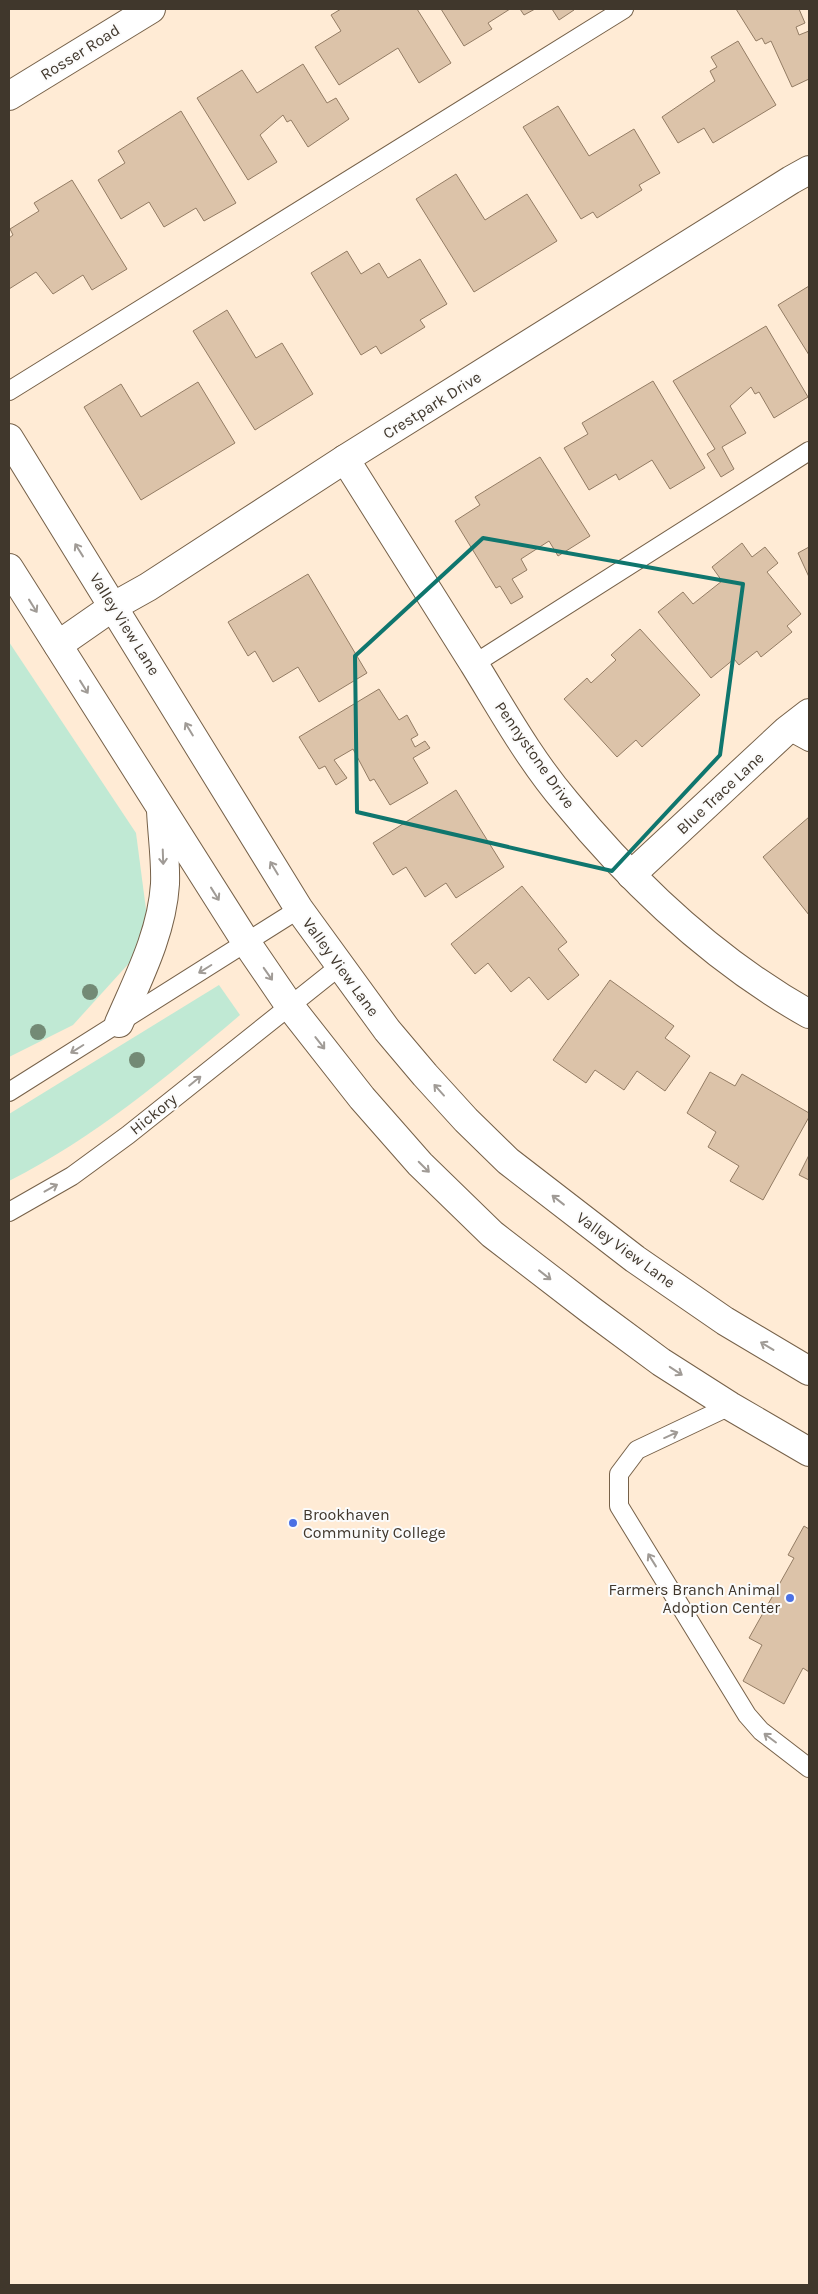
<svg xmlns="http://www.w3.org/2000/svg" width="818" height="2294" viewBox="0 0 818 2294" font-family="Karla,sans-serif">
	<style>
		.green { fill: #c0e9d4 }
		.building { fill: #dcc3a9; stroke: #937c64 }
		.lines { fill: none; stroke-linecap: round; stroke-linejoin: round }
		.lane-casing { stroke: #766149; stroke-width: 20 }
		.street-casing { stroke: #766149; stroke-width: 30 }
		.secondary-casing { stroke: #766149; stroke-width: 30 }
		.lane { stroke: #fff; stroke-width: 18 }
		.street { stroke: #fff; stroke-width: 28 }
		.secondary { stroke: #fff; stroke-width: 28 }
		.tree { fill: #738a75 }
		.oneway { stroke: #a09b96 }
		.marked { fill: none; stroke: #0f766e; stroke-width: 4; stroke-linejoin: round }
		.poi-dot { fill: #4b70e4; stroke: #fbfbfb; stroke-width: 2 }
		.labels { text-anchor: middle; dominant-baseline: central; stroke-width: 4; stroke-linejoin: round; paint-order: stroke }
		.street-label { font-size: 16px; fill: #40372c; stroke: #fbfbfb }
		.poi-label { font-size: 16px; fill: #40372c; stroke: #fbfbfb; text-anchor: start }
	</style>
	<rect width="100%" height="100%" fill="#ffebd5"/>
	<g class="green">
		<polygon points="9,642 136,833 150,940 73,1025 9,1057"/>
		<path d="M219 985 240 1015C168 1076 94 1138 9 1181V1114Z"/>
	</g>
	<g class="building">
		<polygon points="341,9 417,9 451,63 419,83 398,48 339,85 315,47 341,31 331,15"/>
		<polygon points="441,9 510,9 488,23 492,29 464,46"/>
		<polygon points="520,9 535,9 524,15"/>
		<polygon points="552,9 573,9 574,10 559,20"/>
		<polygon points="736,9 799,9 805,23 796,27 799,35 809,31 809,79 792,87 771,41 765,44 762,38 756,41"/>
		<polygon points="738,41 776,105 713,143 704,128 678,143 662,117 715,81 710,71 717,67 711,57"/>
		<polygon points="303,64 327,103 336,98 349,119 308,147 291,120 287,122 283,115 260,135 277,162 248,180 197,98 242,70 257,93"/>
		<polygon points="558,106 589,156 634,129 660,173 639,185 642,190 597,218 593,212 581,219 523,127"/>
		<polygon points="181,111 236,203 204,221 196,208 164,227 149,202 121,219 98,180 125,163 118,151"/>
		<polygon points="456,174 485,220 527,194 557,241 474,292 416,199"/>
		<polygon points="72,180 127,269 92,290 83,275 53,294 36,272 9,289 9,238 13,235 10,229 39,211 34,203"/>
		<polygon points="347,251 361,274 379,263 388,278 420,259 447,304 420,320 425,327 381,354 376,346 361,355 311,273"/>
		<polygon points="809,286 809,355 778,305"/>
		<polygon points="227,310 256,358 282,343 313,394 255,430 193,331"/>
		<polygon points="766,326 808,397 774,418 759,392 755,394 751,387 730,406 746,433 722,447 734,469 721,477 707,454 715,449 673,381"/>
		<polygon points="653,381 705,468 670,489 652,460 619,480 616,474 589,490 564,448 588,434 582,423"/>
		<polygon points="198,382 235,443 141,500 84,407 121,384 141,417"/>
		<polygon points="540,457 590,536 558,556 549,541 521,559 527,570 512,579 523,597 511,604 500,586 496,588 455,521 480,505 475,497"/>
		<polygon points="742,543 752,557 765,547 778,563 767,572 801,614 787,626 792,632 761,657 757,651 739,665 734,659 711,678 658,612 683,592 693,604 722,581 712,567"/>
		<polygon points="809,547 809,577 798,553"/>
		<polygon points="308,574 367,673 319,702 298,667 273,682 255,651 248,656 228,622"/>
		<polygon points="640,629 700,695 642,747 636,740 617,757 564,699 587,678 591,683 616,660 611,655"/>
		<polygon points="379,689 399,720 407,715 418,735 411,739 415,747 425,741 430,748 413,758 428,783 390,805 374,779 370,781 353,749 334,760 347,778 336,785 325,766 319,769 299,737"/>
		<polygon points="456,790 504,867 456,898 446,883 425,897 406,867 393,875 373,843"/>
		<polygon points="809,817 809,915 763,857"/>
		<polygon points="522,886 567,942 558,949 579,975 548,1000 529,977 511,992 488,963 475,974 451,944"/>
		<polygon points="610,980 674,1026 665,1038 690,1056 665,1091 637,1071 624,1090 595,1070 586,1083 553,1060"/>
		<polygon points="710,1072 735,1086 742,1074 809,1113 809,1117 763,1200 730,1181 739,1166 708,1147 716,1132 687,1113"/>
		<polygon points="809,1155 809,1180 799,1175"/>
		<polygon points="804,1526 809,1529 809,1672 803,1668 784,1704 743,1681 762,1645 749,1638 794,1558 788,1555"/>
	</g>
	<g class="lines">
		<defs>
			<g id="lane">
				<polyline points="9,391 624,9"/>
				<polyline points="474,664 809,451"/>
				<polyline points="787,730 809,742"/>
				<polyline points="9,1092 299,909"/>
				<polyline points="9,1212 72,1176 128,1135 340,966"/>
				<polyline points="730,1406 637,1450 619,1474 619,1506 747,1715 761,1731 809,1768"/>
			</g>
			<g id="street">
				<path d="M345 459C388 528 431 596 474 664 503 711 530 760 566 802 634 885 715 961 809 1014"/>
				<polyline points="58,645 114,606 148,587 345,459 791,180 809,170"/>
				<polyline points="631,875 787,730 809,713"/>
			</g>
			<g id="secondary">
				<polyline points="9,96 151,9"/>
				<polyline points="9,438 299,909 387,1030 425,1075 466,1120 508,1161 635,1259 725,1321 809,1371"/>
				<polyline points="9,568 246,942 289,1005 362,1098 420,1164 492,1234 592,1311 661,1362 730,1406 809,1452"/>
				<path d="M119 1023C138 979 162 933 165 884 166 860 162 834 161 810"/>
			</g>
		</defs>
		<use href="#lane" class="lane-casing"/>
		<use href="#street" class="street-casing"/>
		<use href="#secondary" class="secondary-casing"/>
		<use href="#lane" class="lane"/>
		<use href="#street" class="street"/>
		<use href="#secondary" class="secondary"/>
	</g>
	<g class="tree">
		<circle cx="90" cy="992" r="8"/>
		<circle cx="38" cy="1032" r="8"/>
		<circle cx="137" cy="1060" r="8"/>
	</g>
	<defs><path id="oneway-shaft" d="M-6 0H5M1.5-3L5.5 0L1.5 3" fill="none" stroke-width="1.6" stroke-linecap="round" stroke-linejoin="round" transform="scale(1.25)"/></defs>
	<g class="oneway">
		<use href="#oneway-shaft" transform="translate(79 550) rotate(-122)"/>
		<use href="#oneway-shaft" transform="translate(33 606) rotate(58)"/>
		<use href="#oneway-shaft" transform="translate(84 687) rotate(58)"/>
		<use href="#oneway-shaft" transform="translate(189 729) rotate(-121)"/>
		<use href="#oneway-shaft" transform="translate(163 857) rotate(88)"/>
		<use href="#oneway-shaft" transform="translate(274 868) rotate(-121)"/>
		<use href="#oneway-shaft" transform="translate(215 894) rotate(58)"/>
		<use href="#oneway-shaft" transform="translate(205 969) rotate(148)"/>
		<use href="#oneway-shaft" transform="translate(268 974) rotate(55)"/>
		<use href="#oneway-shaft" transform="translate(320 1043) rotate(52)"/>
		<use href="#oneway-shaft" transform="translate(77 1049) rotate(148)"/>
		<use href="#oneway-shaft" transform="translate(195 1081) rotate(-39)"/>
		<use href="#oneway-shaft" transform="translate(439 1090) rotate(-132)"/>
		<use href="#oneway-shaft" transform="translate(424 1167) rotate(45)"/>
		<use href="#oneway-shaft" transform="translate(51 1188) rotate(-29)"/>
		<use href="#oneway-shaft" transform="translate(558 1200) rotate(-142)"/>
		<use href="#oneway-shaft" transform="translate(545 1275) rotate(38)"/>
		<use href="#oneway-shaft" transform="translate(767 1346) rotate(-149)"/>
		<use href="#oneway-shaft" transform="translate(676 1371) rotate(33)"/>
		<use href="#oneway-shaft" transform="translate(671 1435) rotate(-24)"/>
		<use href="#oneway-shaft" transform="translate(652 1560) rotate(-122)"/>
		<use href="#oneway-shaft" transform="translate(770 1738) rotate(-143)"/>
	</g>
	<path class="marked" d="M483 538 743 584 720 755 612 871 357 812 355 656Z"/>
	<g class="poi-dot">
		<circle cx="293" cy="1523" r="5"/>
		<circle cx="790" cy="1598" r="5"/>
	</g>
	<g class="labels">
		<g class="street-label">
			<text transform="translate(80 52) rotate(-32)">Rosser Road</text>
			<text transform="translate(432 405) rotate(-32)">Crestpark Drive</text>
			<text transform="translate(125 624) rotate(58)">Valley View Lane</text>
			<text transform="translate(535 755) rotate(55)">Pennystone Drive</text>
			<text transform="translate(720 793) rotate(-43)">Blue Trace Lane</text>
			<text transform="translate(341 967) rotate(54)">Valley View Lane</text>
			<text transform="translate(153 1114) rotate(-39)">Hickory</text>
			<text transform="translate(626 1250) rotate(36)">Valley View Lane</text>
		</g>
		<g class="poi-label">
			<text x="303" y="1514">Brookhaven<tspan x="303" dy="18">Community College</tspan></text>
			<text x="780" y="1589" text-anchor="end">Farmers Branch Animal<tspan x="780" dy="18">Adoption Center</tspan></text>
		</g>
	</g>
	<rect width="818" height="2294" fill="none" stroke="#40372c" stroke-width="20"/>
</svg>
